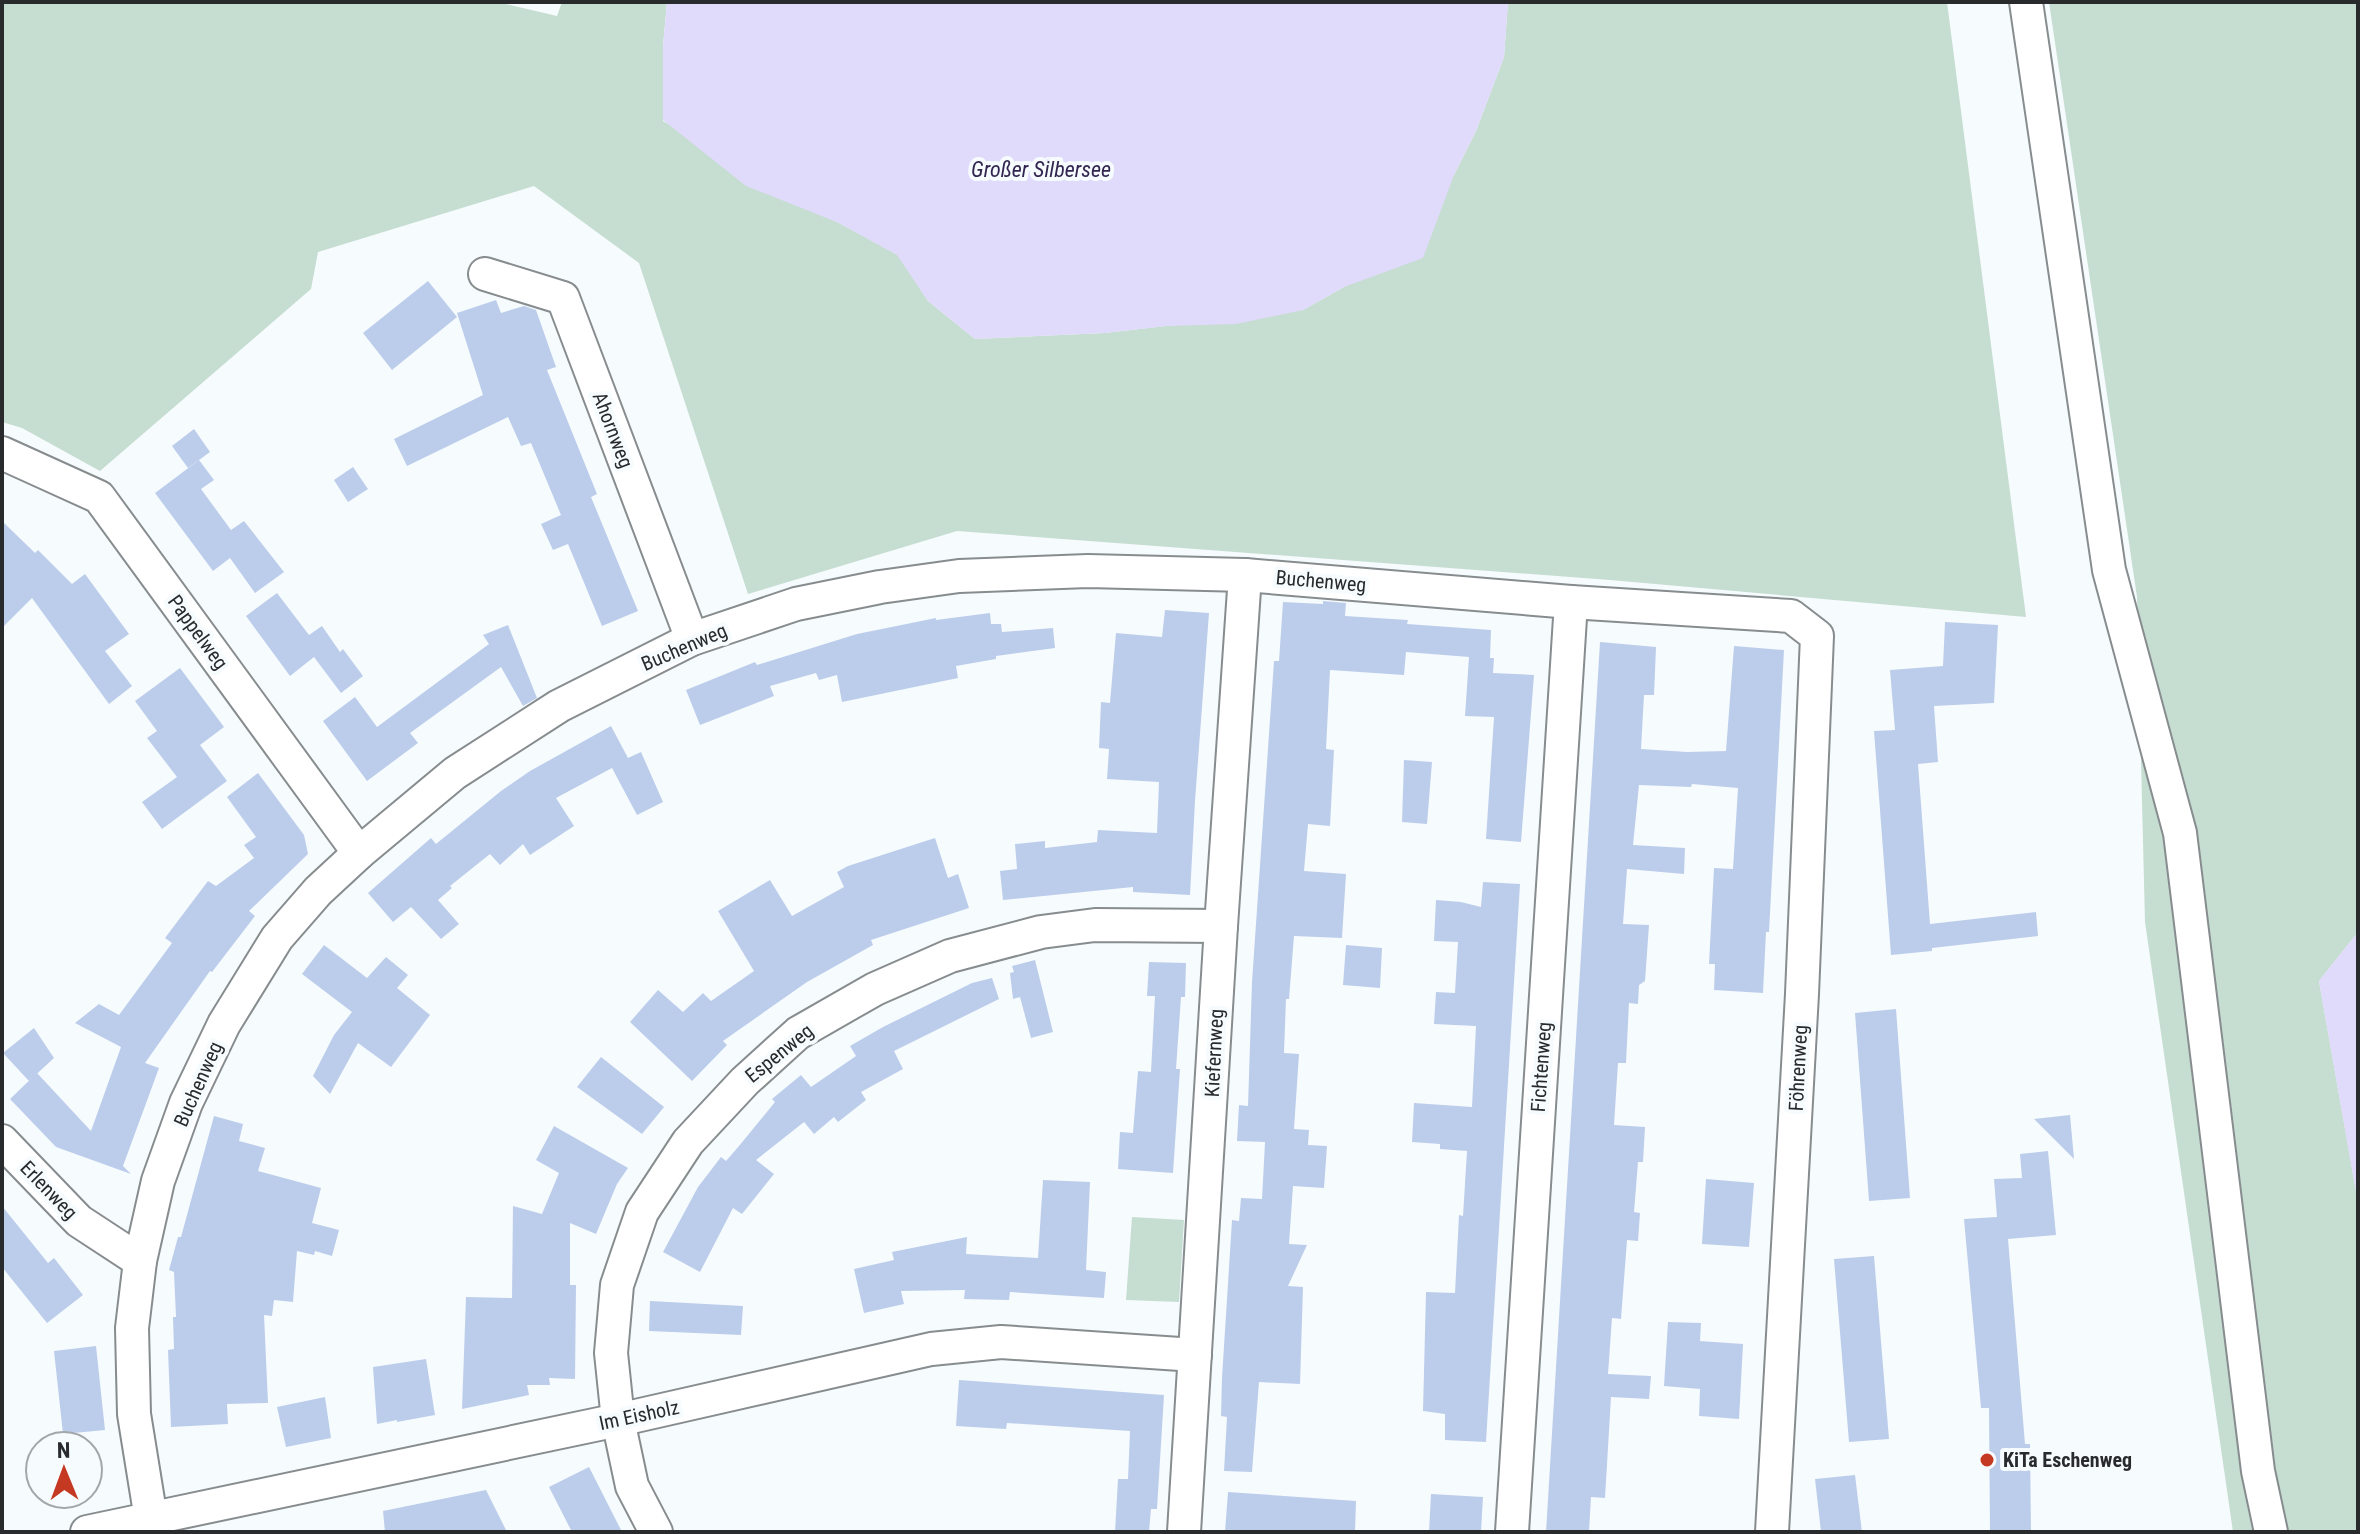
<svg xmlns="http://www.w3.org/2000/svg" width="2360" height="1534" viewBox="0 0 2360 1534" font-family="'Roboto Condensed',sans-serif">
	<style>
		.green { fill: #c6ddd1 }
		.water { fill: #e0dafb }
		.building { fill: #bccdeb }
		.lines { fill: none; stroke-linecap: round; stroke-linejoin: round }
		.minor-casing { stroke: #878c8e; stroke-width: 36 }
		.minor { stroke: #fff; stroke-width: 32 }
		.poi-dot { fill: #c53923; stroke: #f6fbfe; stroke-width: 3 }
		.labels { text-anchor: middle; dominant-baseline: central; stroke-width: 8; stroke-linejoin: round; paint-order: stroke }
		.street-label { font-size: 20px; fill: #282a2b; stroke: #f6fbfe }
		.poi-label { font-size: 20px; font-weight: bold; fill: #282a2b; stroke: #f6fbfe; text-anchor: start }
		.water-label { font-size: 22px; font-style: italic; fill: #322651; stroke: #f6fbfe }
	</style>
	<rect width="100%" height="100%" fill="#f6fbfe"/>
	<g class="green">
		<polygon points="2,2 497,2 557,16 562,2 667,2 663,46 663,121 839,223 898,255 928,301 975,339 1105,333 1303,310 1344,287 1454,175 1476,131 1504,57 1508,2 1947,2 2026,617 1610,580 957,531 748,594 639,263 534,186 318,252 311,289 100,471 22,428 2,422"/>
		<polygon points="2049,2 2358,2 2358,932 2319,981 2356,1191 2358,1192 2358,1532 2233,1532 2145,922 2137,597"/>
		<polygon points="1132,1217 1184,1220 1179,1302 1126,1300"/>
	</g>
	<g class="water">
		<polygon points="667,2 1508,2 1504,57 1476,131 1454,175 1423,258 1344,287 1303,310 1236,324 1167,326 1105,333 975,339 928,301 897,255 839,223 746,186 663,120 663,46"/>
		<polygon points="2358,932 2358,1192 2356,1192 2319,981"/>
	</g>
	<g class="building">
		<polygon points="428,281 457,317 392,370 363,333"/>
		<polygon points="496,300 501,313 524,306 536,310 556,367 547,370 597,494 591,497 638,611 602,626 568,544 553,550 541,524 561,515 531,443 521,446 508,417 407,466 394,439 483,395 457,313"/>
		<polygon points="194,429 210,452 188,468 172,446"/>
		<polygon points="199,460 214,480 201,489 231,530 244,521 284,572 255,593 230,558 213,571 155,493"/>
		<polygon points="353,467 368,489 348,502 334,480"/>
		<polygon points="2,521 35,553 38,550 72,584 85,574 129,634 105,651 132,686 109,704 32,598 2,628"/>
		<polygon points="277,593 309,635 322,626 340,652 343,649 363,676 341,693 314,657 290,676 246,616"/>
		<polygon points="1323,601 1346,603 1345,616 1408,620 1407,624 1491,630 1490,658 1486,658 1494,658 1493,673 1534,675 1521,842 1486,839 1494,717 1465,716 1469,657 1406,652 1404,675 1330,670 1326,749 1334,750 1330,826 1308,824 1304,871 1346,874 1342,938 1294,936 1289,999 1286,999 1284,1053 1299,1054 1294,1129 1309,1130 1308,1145 1327,1146 1324,1188 1293,1186 1289,1244 1307,1245 1288,1286 1303,1287 1300,1384 1259,1382 1252,1472 1224,1471 1227,1417 1221,1416 1222,1378 1232,1220 1239,1221 1241,1198 1262,1199 1265,1142 1237,1141 1239,1105 1248,1106 1252,982 1274,661 1279,661 1283,602 1323,604"/>
		<polygon points="1165,610 1209,613 1195,801 1190,895 1133,892 1133,887 1003,900 1000,871 1017,869 1015,844 1045,841 1045,848 1097,842 1098,830 1157,833 1159,782 1107,779 1109,749 1099,748 1101,702 1110,703 1116,633 1162,637"/>
		<polygon points="990,613 991,624 1001,624 1002,632 1053,628 1055,648 996,656 996,659 956,666 958,678 842,702 837,675 819,680 816,673 770,686 774,696 700,725 686,690 755,662 757,665 857,634 936,618 936,620"/>
		<polygon points="1945,622 1998,625 1994,703 1934,706 1938,762 1918,764 1930,924 2036,912 2038,936 1932,948 1932,951 1891,955 1874,731 1895,730 1890,670 1943,666"/>
		<polygon points="508,625 537,698 523,706 501,667 410,733 418,743 367,781 323,721 355,697 377,727 489,644 483,635"/>
		<polygon points="1600,642 1656,647 1654,695 1644,695 1641,749 1687,752 1726,751 1734,646 1784,650 1769,932 1766,932 1763,993 1714,990 1715,964 1709,964 1714,868 1733,869 1738,788 1692,784 1691,787 1639,785 1633,845 1685,848 1684,874 1627,869 1623,924 1649,925 1645,981 1639,985 1638,1004 1629,1003 1626,1063 1618,1063 1614,1125 1645,1127 1643,1162 1638,1162 1634,1212 1640,1213 1638,1241 1627,1240 1621,1319 1612,1318 1608,1374 1651,1376 1649,1399 1611,1397 1605,1498 1591,1497 1589,1532 1546,1532"/>
		<polygon points="180,668 224,727 200,745 227,781 162,829 142,802 177,777 147,738 157,731 135,701"/>
		<polygon points="611,726 628,758 641,752 663,802 637,815 612,768 556,798 574,826 530,855 523,844 500,865 490,854 450,886 452,888 438,900 459,924 441,939 411,907 393,922 368,893 431,838 436,844 501,791 530,771"/>
		<polygon points="1404,760 1432,762 1427,824 1402,822"/>
		<polygon points="258,773 304,835 308,854 249,911 255,916 212,972 210,971 145,1063 159,1068 123,1166 131,1174 56,1147 10,1099 37,1073 91,1131 121,1047 75,1023 99,1004 119,1015 172,943 165,938 208,881 216,886 254,858 244,845 256,837 227,797"/>
		<polygon points="935,838 948,878 958,874 969,908 871,940 873,945 807,982 723,1041 727,1045 692,1081 630,1022 658,990 683,1012 703,993 711,1001 754,971 718,911 770,880 792,916 844,887 837,872 848,866"/>
		<polygon points="1483,882 1520,884 1486,1442 1445,1440 1445,1414 1423,1411 1426,1292 1455,1293 1459,1215 1463,1216 1467,1151 1440,1149 1440,1144 1412,1142 1414,1103 1472,1107 1476,1026 1434,1024 1436,992 1455,993 1458,942 1434,941 1436,900 1461,902 1481,907"/>
		<polygon points="324,945 367,978 386,957 408,975 397,988 430,1015 391,1067 358,1043 330,1094 313,1076 334,1035 352,1012 302,974"/>
		<polygon points="1346,945 1382,948 1380,988 1343,985"/>
		<polygon points="1035,960 1053,1032 1031,1038 1020,997 1013,999 1010,973 1014,972 1012,966"/>
		<polygon points="1149,962 1186,963 1185,997 1181,997 1176,1069 1180,1069 1173,1173 1118,1169 1120,1132 1133,1133 1138,1071 1151,1072 1155,996 1147,996"/>
		<polygon points="992,978 999,999 894,1051 903,1069 861,1092 866,1100 838,1122 834,1117 814,1134 804,1122 756,1160 774,1174 742,1214 733,1208 700,1272 663,1252 698,1187 721,1157 726,1161 739,1146 775,1102 772,1099 801,1075 811,1087 856,1056 850,1046 883,1027 972,983"/>
		<polygon points="1896,1009 1910,1198 1869,1201 1855,1013"/>
		<polygon points="34,1028 54,1058 29,1081 3,1053"/>
		<polygon points="601,1057 664,1107 642,1134 577,1087"/>
		<polygon points="2070,1115 2074,1159 2034,1119"/>
		<polygon points="214,1116 243,1124 239,1141 265,1148 258,1171 321,1188 312,1223 339,1230 332,1256 315,1251 314,1255 297,1251 293,1302 274,1300 272,1316 264,1315 268,1403 227,1404 228,1424 171,1427 168,1350 174,1349 173,1317 176,1317 174,1272 169,1270 178,1237 181,1237"/>
		<polygon points="554,1126 628,1168 617,1184 596,1234 570,1223 570,1285 576,1285 575,1379 549,1378 550,1385 527,1385 529,1395 462,1409 466,1297 512,1298 513,1206 542,1214 559,1173 536,1160"/>
		<polygon points="2048,1151 2056,1235 2008,1239 2025,1444 2030,1444 2031,1532 1990,1532 1989,1408 1981,1408 1964,1219 1997,1217 1994,1179 2022,1178 2020,1154"/>
		<polygon points="1706,1179 1754,1183 1749,1247 1702,1244"/>
		<polygon points="1043,1180 1090,1182 1086,1270 1106,1272 1104,1298 1010,1292 1009,1300 964,1299 965,1290 901,1291 904,1304 864,1313 854,1269 894,1260 892,1252 967,1237 966,1254 1038,1258"/>
		<polygon points="2,1206 48,1263 54,1258 83,1295 47,1323 2,1267"/>
		<polygon points="1874,1256 1889,1439 1849,1442 1834,1259"/>
		<polygon points="650,1301 743,1306 741,1335 649,1331"/>
		<polygon points="1668,1322 1701,1323 1700,1341 1743,1344 1739,1419 1699,1416 1700,1389 1664,1386"/>
		<polygon points="96,1346 105,1430 63,1434 54,1351"/>
		<polygon points="426,1359 435,1415 397,1422 397,1420 377,1424 373,1367"/>
		<polygon points="959,1380 1164,1395 1157,1509 1151,1509 1149,1532 1115,1532 1118,1479 1128,1479 1130,1431 1007,1423 1006,1429 956,1426"/>
		<polygon points="325,1397 331,1438 286,1447 277,1407"/>
		<polygon points="589,1467 622,1532 572,1532 549,1487"/>
		<polygon points="1855,1475 1862,1532 1821,1532 1815,1479"/>
		<polygon points="486,1490 507,1532 385,1532 383,1511"/>
		<polygon points="1228,1492 1356,1501 1355,1532 1225,1532"/>
		<polygon points="1431,1494 1483,1497 1481,1532 1429,1532"/>
	</g>
	<g class="lines">
		<defs>
			<g id="minor">
				<polyline points="2026,2 2109,570 2180,833 2258,1471 2271,1532"/>
				<polyline points="485,274 563,298 692,639"/>
				<polyline points="2,453 99,497 359,853"/>
				<polyline points="2,1141 79,1221 140,1261"/>
				<polyline points="87,1532 618,1420 931,1349 1001,1342 1195,1355"/>
				<polyline points="156,1532 151,1519 134,1414 132,1328 140,1261 158,1181 186,1103 224,1024 277,938 318,891 359,853 455,773 559,706 692,639 796,604 880,587 959,576 1088,571 1245,575 1571,602 1791,616 1817,636 1802,994 1772,1532"/>
				<polyline points="656,1532 632,1486 618,1420 611,1353 617,1285 642,1212 688,1142 745,1081 798,1033 875,989 950,956 1041,932 1095,925 1221,926"/>
				<polyline points="1184,1532 1221,926 1245,575"/>
				<polyline points="1512,1532 1571,602"/>
			</g>
		</defs>
		<use href="#minor" class="minor-casing"/>
		<use href="#minor" class="minor"/>
	</g>
	<circle class="poi-dot" cx="1987" cy="1460" r="8"/>
	<g class="labels">
		<g class="street-label">
			<text transform="translate(613 430) rotate(69)">Ahornweg</text>
			<text transform="translate(1321 581) rotate(5)">Buchenweg</text>
			<text transform="translate(198 632) rotate(54)">Pappelweg</text>
			<text transform="translate(684 647) rotate(-23)">Buchenweg</text>
			<text transform="translate(779 1053) rotate(-39)">Espenweg</text>
			<text transform="translate(1214 1053) rotate(-87)">Kiefernweg</text>
			<text transform="translate(1541 1067) rotate(-86)">Fichtenweg</text>
			<text transform="translate(1798 1068) rotate(-87)">Föhrenweg</text>
			<text transform="translate(198 1084) rotate(-66)">Buchenweg</text>
			<text transform="translate(49 1190) rotate(46)">Erlenweg</text>
			<text transform="translate(639 1415) rotate(-12)">Im Eisholz</text>
		</g>
		<g class="poi-label">
			<text x="2003" y="1460">KiTa Eschenweg</text>
		</g>
		<g class="water-label">
			<text x="1041" y="169">Großer Silbersee</text>
		</g>
	</g>
	<rect width="2360" height="1534" fill="none" stroke="#282a2b" stroke-width="8"/>
	<g transform="translate(64 1470) rotate(359)"><circle r="38" fill="#f6fbfe" stroke="#a4a7aa" stroke-width="2"/>
	<path d="M0-6L14 30L0 20L-14 30Z" fill="#c53923"/>
	<text y="-12" font-size="22" font-weight="bold" text-anchor="middle" fill="#282a2b">N</text>
	</g>
</svg>
